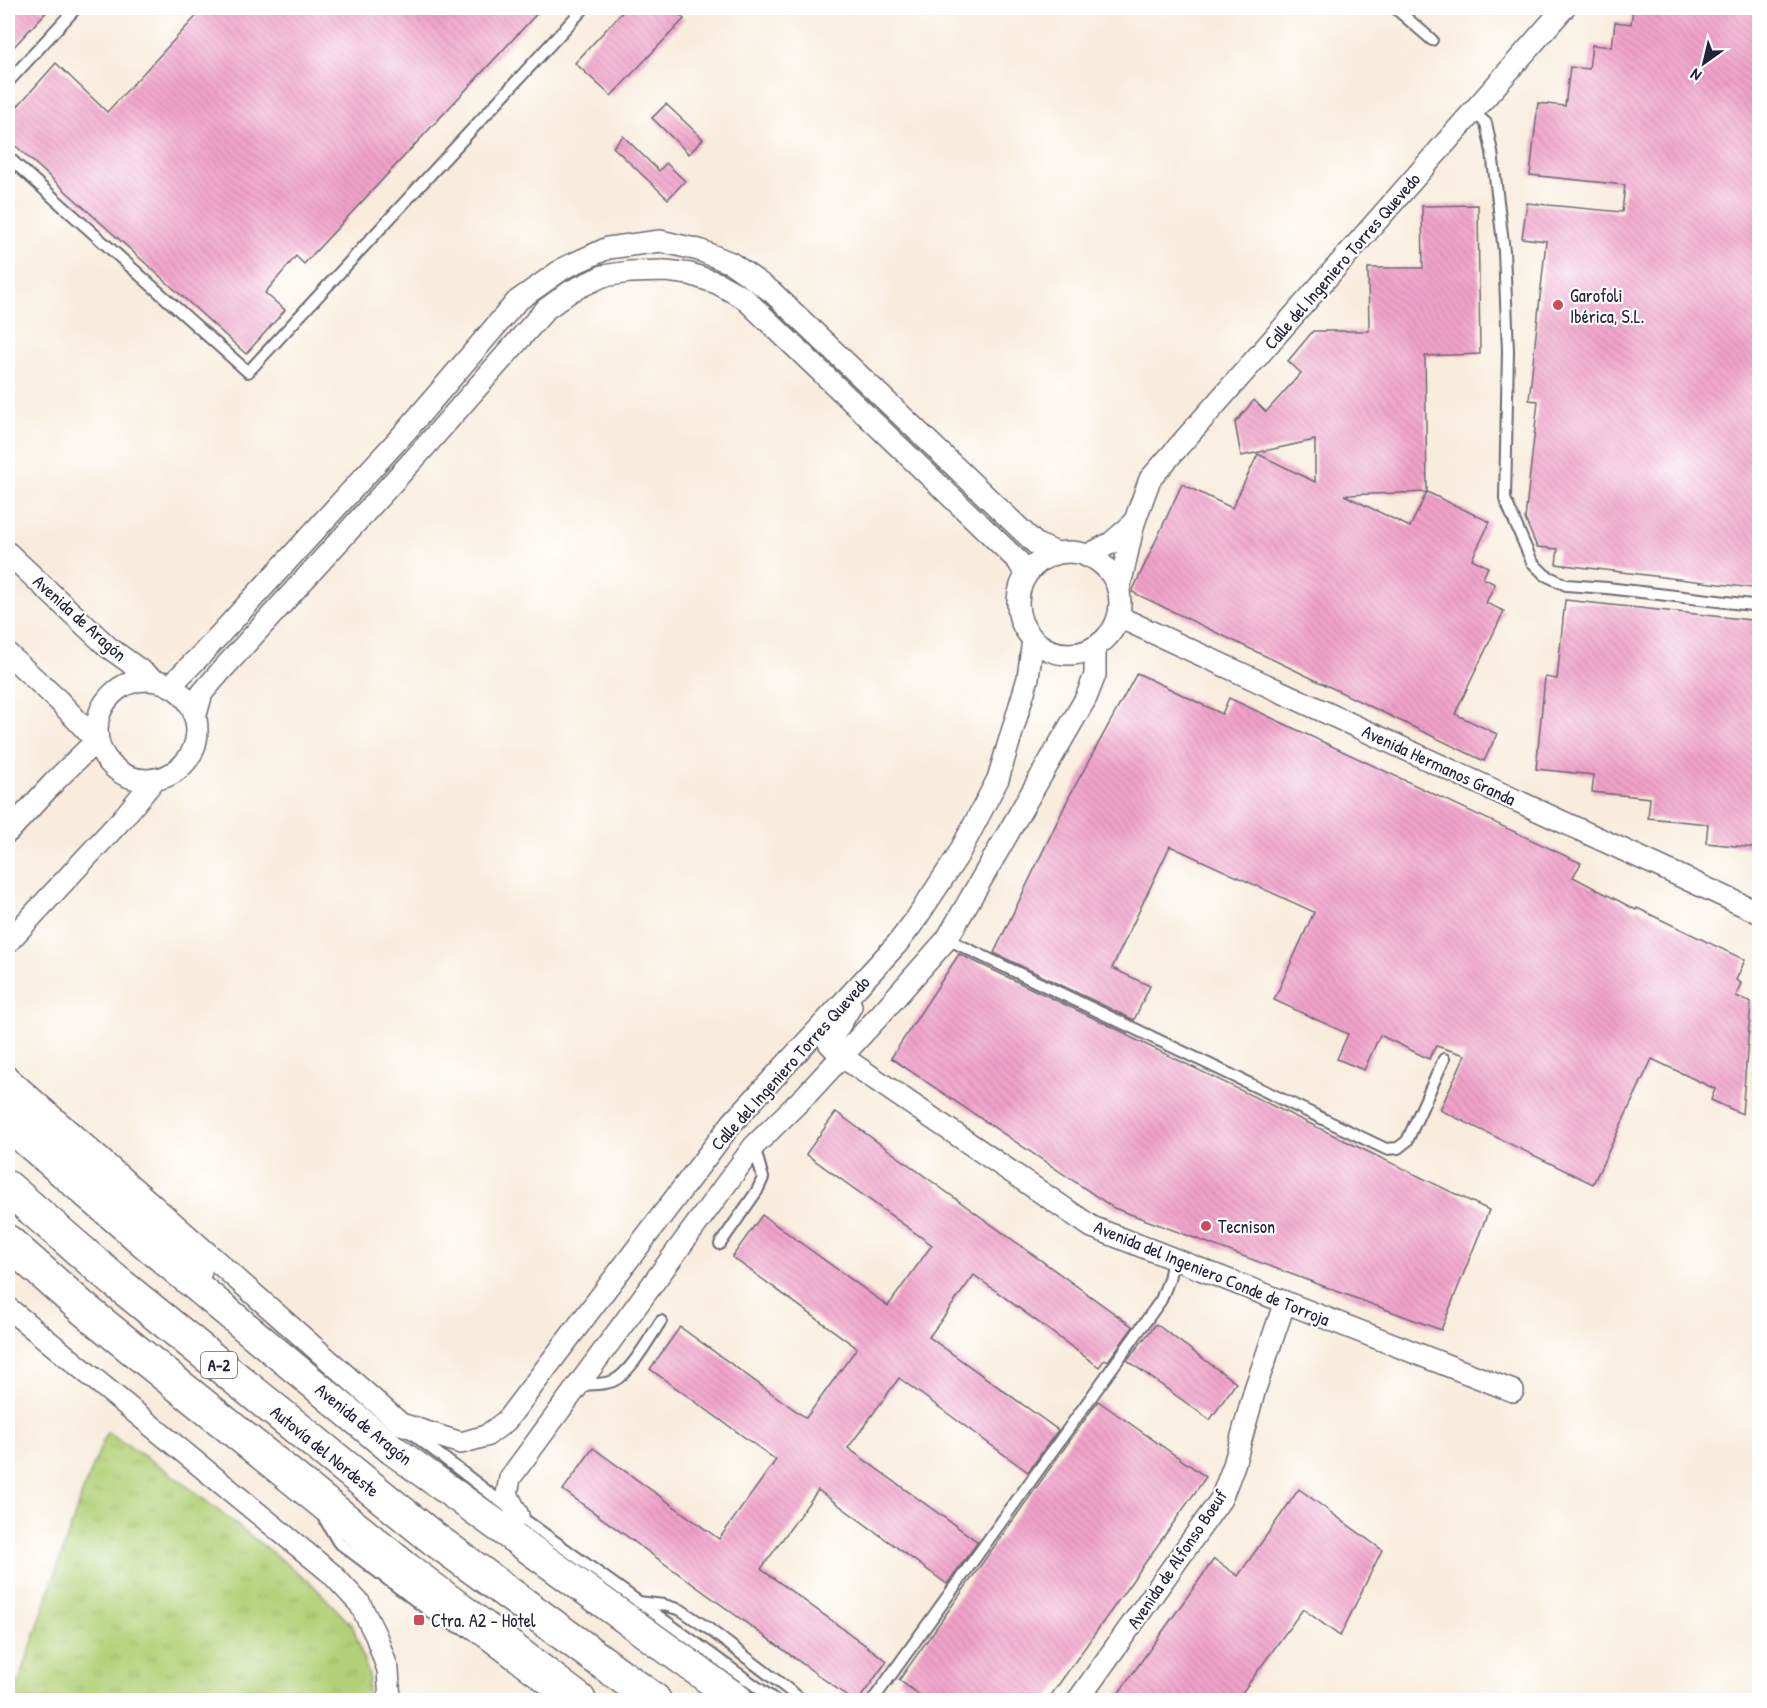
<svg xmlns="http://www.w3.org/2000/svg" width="1767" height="1708" viewBox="0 0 1767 1708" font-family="'Patrick Hand',sans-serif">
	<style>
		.grass { fill: url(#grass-tufts); stroke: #6a7959; stroke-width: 1.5 }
		.building { fill: url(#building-back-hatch); fill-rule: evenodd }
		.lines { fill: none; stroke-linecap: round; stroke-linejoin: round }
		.lane-casing { stroke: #6d6973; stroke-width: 14 }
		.street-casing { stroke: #6d6973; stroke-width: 24 }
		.secondary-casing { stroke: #6d6973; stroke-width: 33 }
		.highway-casing { stroke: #6d6973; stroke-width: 36 }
		.lane { stroke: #fff; stroke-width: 10 }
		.street { stroke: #fff; stroke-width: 21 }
		.secondary { stroke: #fff; stroke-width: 30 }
		.highway { stroke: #fff; stroke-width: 33 }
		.poi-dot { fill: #d1495b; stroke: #fff; stroke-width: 2 }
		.labels { text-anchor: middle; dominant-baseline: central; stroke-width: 4.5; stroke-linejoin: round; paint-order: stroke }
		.shield { fill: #fff; stroke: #646476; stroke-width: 1.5 }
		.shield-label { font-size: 16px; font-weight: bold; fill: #22223b }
		.street-label { font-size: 18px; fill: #22223b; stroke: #fff }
		.poi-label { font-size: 18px; fill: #22223b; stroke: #fff; text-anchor: start }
	</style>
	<defs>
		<pattern id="grass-tufts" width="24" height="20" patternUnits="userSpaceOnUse" patternTransform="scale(1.5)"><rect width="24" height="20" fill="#b2d077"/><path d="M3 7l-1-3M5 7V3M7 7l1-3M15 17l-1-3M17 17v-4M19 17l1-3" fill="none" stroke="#99b268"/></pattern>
		<pattern id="building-back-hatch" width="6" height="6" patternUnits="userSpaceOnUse" patternTransform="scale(1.5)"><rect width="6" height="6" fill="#f1a2c9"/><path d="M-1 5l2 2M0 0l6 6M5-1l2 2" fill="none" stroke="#ce8bae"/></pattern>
	</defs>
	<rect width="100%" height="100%" fill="#fff"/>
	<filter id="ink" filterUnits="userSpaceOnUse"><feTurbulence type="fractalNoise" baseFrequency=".0167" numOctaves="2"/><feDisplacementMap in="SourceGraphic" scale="12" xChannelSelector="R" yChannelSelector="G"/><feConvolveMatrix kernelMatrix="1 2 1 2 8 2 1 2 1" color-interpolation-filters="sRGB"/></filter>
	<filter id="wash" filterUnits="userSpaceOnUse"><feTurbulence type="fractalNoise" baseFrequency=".008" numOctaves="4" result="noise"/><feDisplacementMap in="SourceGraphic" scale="24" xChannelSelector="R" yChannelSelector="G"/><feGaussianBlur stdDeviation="1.35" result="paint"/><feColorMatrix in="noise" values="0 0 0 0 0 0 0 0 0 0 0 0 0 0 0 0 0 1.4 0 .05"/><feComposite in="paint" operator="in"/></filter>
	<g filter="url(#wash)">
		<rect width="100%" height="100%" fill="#f8ecdc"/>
		<polygon class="grass" points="107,1432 170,1473 311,1583 353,1627 369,1676 367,1700 13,1700 83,1491"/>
		<g id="blocks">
			<g class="building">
				<polygon points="8,8 50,8 8,53"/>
				<polygon points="204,8 542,8 304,264 296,256 265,293 285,310 246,354 8,139 8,117 56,63 107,112"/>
				<polygon points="626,8 672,8 684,19 611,96 575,63"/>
				<polygon points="1633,8 1760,8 1760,589 1556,564 1558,549 1537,547 1525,519 1538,401 1529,400 1546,241 1522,238 1527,203 1622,212 1625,185 1530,175 1538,103 1565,106 1570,67 1589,69 1592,45 1612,47 1615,22 1631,24"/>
				<polygon points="666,104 703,139 689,154 652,118"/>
				<polygon points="623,136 659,171 666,163 685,181 668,199 613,147"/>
				<path d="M1478 205 1480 354 1425 356 1427 492 1490 522 1472 559 1488 567 1483 578 1495 584 1486 603 1504 611 1455 714 1497 734 1484 761 1132 592 1182 484 1232 508 1258 454 1315 482V440L1241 456 1235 423 1254 400 1266 412 1301 373 1288 361 1313 331H1369L1368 268H1423L1422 206ZM1427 492 1410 527 1344 495Z"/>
				<polygon points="1565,600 1760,621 1760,806 1755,848 1706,843 1708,824 1648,818 1650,798 1592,792 1594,775 1536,769 1545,677 1557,679"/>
				<polygon points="1137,673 1222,714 1229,698 1581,863 1573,877 1636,910 1637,908 1745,960 1736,980 1741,983 1736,996 1751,1002 1742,1114 1711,1100 1715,1089 1652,1059 1593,1184 1440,1110 1465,1055 1436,1046 1429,1059 1380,1035 1364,1070 1337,1059 1348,1034 1274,1000 1314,912 1170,846 1112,968 1150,986 1134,1020 994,953 1069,797"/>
				<polygon points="959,954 1127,1034 1126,1035 1489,1210 1441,1330 1114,1208 891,1058"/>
				<polygon points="836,1112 1133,1327 1108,1361 1105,1359 1099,1367 974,1275 929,1337 1058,1430 1028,1472 899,1378 848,1448 978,1542 947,1584 818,1490 761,1569 887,1661 858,1701 854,1701 563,1490 593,1448 719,1539 776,1460 650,1369 680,1327 806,1418 857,1348 732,1257 762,1215 888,1306 932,1245 806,1154"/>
				<polygon points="1156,1324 1236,1383 1210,1420 1127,1360"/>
				<polygon points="1098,1401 1206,1477 1047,1701 928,1701 899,1680"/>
				<polygon points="1299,1489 1382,1550 1340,1636 1303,1609 1236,1701 1113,1701 1214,1559 1238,1576"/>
			</g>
		</g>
	</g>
	<g filter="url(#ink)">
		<use href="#blocks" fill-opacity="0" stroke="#6d6973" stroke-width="1.5"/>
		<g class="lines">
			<defs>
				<g id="lane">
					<polyline points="1395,8 1432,40"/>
					<polyline points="8,82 76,8"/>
					<polyline points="1473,112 1486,123 1492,152 1504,251 1508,351 1505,499 1532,562 1545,575 1566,585 1607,588 1760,606"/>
					<polyline points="8,157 248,372 584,8"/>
					<polyline points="947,939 1386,1149 1398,1148 1407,1141 1444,1059"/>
					<polyline points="720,1244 757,1191 763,1178 754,1146"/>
					<path d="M580 1385C591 1384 603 1385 613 1381 630 1374 650 1337 661 1321"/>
					<polyline points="410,1432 518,1515 775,1700"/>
					<polyline points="324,1518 338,1542 438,1618 465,1630"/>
					<polyline points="638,1602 664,1605 681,1610 709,1629 802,1700"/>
					<polyline points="873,1700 1161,1300 1169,1279 1173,1260"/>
				</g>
				<g id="street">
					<circle cx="1069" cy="603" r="51"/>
					<polyline points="8,553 108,647 154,680"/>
					<polyline points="1086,556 1111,543 1134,523"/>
					<polyline points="1119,590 1134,523 1150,479 1564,8"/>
					<polyline points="1119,617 1760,913"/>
					<polyline points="8,654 58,700 88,732 97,736"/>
					<circle cx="147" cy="730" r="50"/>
					<polyline points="170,686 202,654 406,431 517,301 564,268 608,248 660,241 699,250 731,263 772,292 1036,544 1057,553"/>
					<polyline points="195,718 202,693 221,671 424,448 546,309 571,291 603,276 630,272 666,271 690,274 717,283 744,298 1018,561 1026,575"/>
					<polyline points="8,832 56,780 97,740"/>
					<polyline points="8,942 123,818 155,779"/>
					<polyline points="851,1006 829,1043 841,1056 1092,1227 1513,1391"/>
					<polyline points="8,1077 401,1424 461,1443 486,1436 506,1421 732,1123 897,944 916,919 957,857 998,779 1028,678 1033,639"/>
					<polyline points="8,1100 201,1272"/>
					<polyline points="8,1308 332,1574 360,1604 376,1636 388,1670 390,1700"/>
					<polyline points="518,1515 507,1494 510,1478 754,1146 807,1094 880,1015 947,939 1086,698 1095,675 1095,647"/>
					<polyline points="1078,1700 1221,1499 1234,1465 1255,1389 1285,1302"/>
				</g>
				<polyline id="secondary" points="8,1125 147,1245 393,1450 738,1700"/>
				<g id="highway">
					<polyline points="8,1188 114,1280 433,1538 654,1700"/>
					<polyline points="8,1242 85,1310 406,1569 579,1700"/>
				</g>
			</defs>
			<use href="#lane" class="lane-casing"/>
			<use href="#street" class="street-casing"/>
			<use href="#secondary" class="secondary-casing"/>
			<use href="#highway" class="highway-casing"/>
			<use href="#lane" class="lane"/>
			<use href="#street" class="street"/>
			<use href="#secondary" class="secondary"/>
			<use href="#highway" class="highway"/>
		</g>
	</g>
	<g class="poi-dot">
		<circle cx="1558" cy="305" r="6"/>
		<circle cx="1206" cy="1226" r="6"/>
		<rect x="413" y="1614" width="12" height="12" rx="3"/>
	</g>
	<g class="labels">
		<rect class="shield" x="201" y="1352" width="36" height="26" rx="4.5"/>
		<g class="shield-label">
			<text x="219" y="1365">A-2</text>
		</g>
		<g class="street-label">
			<text transform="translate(1342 261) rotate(-49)">Calle del Ingeniero Torres Quevedo</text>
			<text transform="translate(80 618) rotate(42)">Avenida de Aragón</text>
			<text transform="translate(1439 765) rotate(25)">Avenida Hermanos Granda</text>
			<text transform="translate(790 1063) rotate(-48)">Calle del Ingeniero Torres Quevedo</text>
			<text transform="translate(1212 1273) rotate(22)">Avenida del Ingeniero Conde de Torroja</text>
			<text transform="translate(364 1424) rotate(39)">Avenida de Aragón</text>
			<text transform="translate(325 1451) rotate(39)">Autovía del Nordeste</text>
			<text transform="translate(1177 1559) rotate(-56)">Avenida de Alfonso Boeuf</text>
		</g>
		<g class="poi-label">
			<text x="1570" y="295">Garofoli<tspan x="1570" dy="21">Ibérica, S.L.</tspan></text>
			<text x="1218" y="1226">Tecnison</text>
			<text x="431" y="1620">Ctra. A2 - Hotel</text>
		</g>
	</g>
	<rect width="1767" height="1708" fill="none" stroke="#fff" stroke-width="30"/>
	<g transform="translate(1704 63) rotate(214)" stroke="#ffffff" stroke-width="4.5" paint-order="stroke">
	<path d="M0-4.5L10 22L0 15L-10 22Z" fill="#22223b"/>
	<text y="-9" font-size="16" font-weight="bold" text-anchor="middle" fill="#22223b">N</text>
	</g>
</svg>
